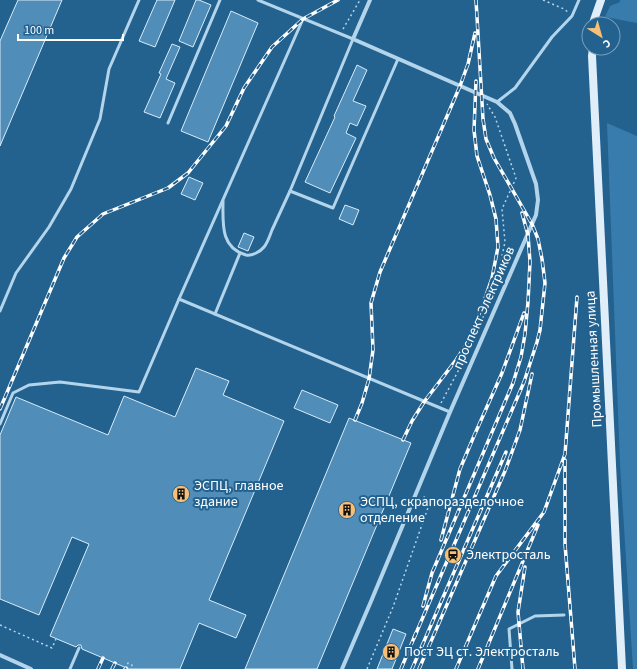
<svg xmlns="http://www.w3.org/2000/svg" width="637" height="669" viewBox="0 0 637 669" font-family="'Source Sans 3',sans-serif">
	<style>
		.green { fill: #377cac }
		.building { fill: #508db8; stroke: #d8ecf9 }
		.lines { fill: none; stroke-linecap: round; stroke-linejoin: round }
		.path { stroke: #b3d5ec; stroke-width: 1.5; stroke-dasharray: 2 3; stroke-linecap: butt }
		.lane { stroke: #b3d5ec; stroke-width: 3 }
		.street { stroke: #b3d5ec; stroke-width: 4 }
		.secondary { stroke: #dfeef9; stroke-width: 8 }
		.rail-casing { stroke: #fff; stroke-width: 3.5 }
		.rail { stroke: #23618f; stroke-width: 2; stroke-dasharray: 6; stroke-linecap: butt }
		.labels { text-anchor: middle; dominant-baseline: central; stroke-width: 4; stroke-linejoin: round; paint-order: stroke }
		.street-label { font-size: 14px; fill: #fff; stroke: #23618f }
		.poi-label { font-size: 14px; fill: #fff; stroke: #23618f; text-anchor: start }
	</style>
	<rect width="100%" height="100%" fill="#23618f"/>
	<g class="green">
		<polygon points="620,0 637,0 637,23 605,17 610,6 620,2"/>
		<polygon points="607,123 637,136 637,669 633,669 620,464"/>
	</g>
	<g class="building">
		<polygon points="18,0 62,0 0,146 0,41"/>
		<polygon points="157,0 175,0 155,47 139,41"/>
		<polygon points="196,0 199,0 211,5 193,47 179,41"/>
		<polygon points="231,11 258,23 208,142 181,131"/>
		<polygon points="172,44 180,47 166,79 175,83 160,118 144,112 161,74 159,73"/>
		<polygon points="357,65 367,70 353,101 366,106 357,126 350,123 346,133 356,138 330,193 305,182 335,117 334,116"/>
		<polygon points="189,177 203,183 195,200 181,194"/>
		<polygon points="345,205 359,210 353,225 339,219"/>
		<polygon points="244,233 254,237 248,251 238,247"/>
		<polygon points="196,368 229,381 223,395 284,421 209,600 246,615 236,638 199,623 180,669 129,669 82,649 81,645 78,645 76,647 50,636 89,544 72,537 39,615 0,599 0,435 16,397 108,435 124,396 175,417"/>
		<polygon points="302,390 338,405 330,423 294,408"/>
		<polygon points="349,418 411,443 317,669 245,669"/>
		<polygon points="393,629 406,634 392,669 377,669"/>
	</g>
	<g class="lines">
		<g class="path">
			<polyline points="543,0 564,9 568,12"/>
			<polyline points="343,29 360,0"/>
			<polyline points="441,403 463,362 477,333 496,284 505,242 502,209 516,178 495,117 487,104"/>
			<polyline points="0,625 52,648 56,639"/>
			<polyline points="126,669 128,663 132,665 131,668"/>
			<polyline points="367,669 393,607 430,502 422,495"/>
		</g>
		<g class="lane">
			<polyline points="258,0 353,39 290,191"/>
			<polyline points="497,102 515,88 552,37 572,16 579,0"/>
			<polyline points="168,123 220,0"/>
			<path d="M223 201C223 223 220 248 246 255 252 256 260 252 264 247 268 242 270 235 272 230 278 217 284 204 290 191L333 208 398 59"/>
			<polyline points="179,299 450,412"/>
			<polyline points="0,311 16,273 49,227 71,189 100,119 109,69 139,0"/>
			<polyline points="215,314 240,253"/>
			<polyline points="0,424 13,393 29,385 60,382 139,392 179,299 303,19"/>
			<polyline points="70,669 79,648"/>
			<polyline points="512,669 509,629 535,616 564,615"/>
		</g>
		<g class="street">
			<polyline points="0,655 31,669"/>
			<polyline points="342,669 372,599 450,412 536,215 538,200 536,184 515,124 510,113 497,102 353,39 370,0"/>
		</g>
		<g class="secondary">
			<polyline points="594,24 594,20 601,0"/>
			<polyline points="593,48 592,56 622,669"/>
		</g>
		<defs>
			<g id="rail">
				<polyline points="0,409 64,258 77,237 103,214 168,188 188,173 226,126 244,88 272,47 303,19 338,0"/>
				<polyline points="355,420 362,403 369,379 373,350 371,303 380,272 460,86 468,64 475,33"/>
				<polyline points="403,440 412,421 424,402 456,360 466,345 482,307 492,278 498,247 496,219 490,195 477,156 474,130 476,81"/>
				<polyline points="565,460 565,544 575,669"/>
				<polyline points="441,540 460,469 474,436 502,373 524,313"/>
				<polyline points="423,606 432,573 513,383 521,357 525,334 528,302 530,262 528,235 522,213"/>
				<polyline points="414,638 524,382 537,342 540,330 545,283 542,259 538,239 532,224 494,158 486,139 483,119 476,0"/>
				<polyline points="98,669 103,658"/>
				<polyline points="112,669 115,663"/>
				<polyline points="125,669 126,668"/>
				<polyline points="401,669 416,633"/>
				<polyline points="412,669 506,452"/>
				<polyline points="419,669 505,471 520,430 532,374"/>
				<polyline points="456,669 496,576 544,512 565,454 577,297"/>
				<polyline points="478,669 538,525"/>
				<polyline points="523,669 518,612 525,567"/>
			</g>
		</defs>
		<use href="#rail" class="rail-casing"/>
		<use href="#rail" class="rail"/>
	</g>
	<defs>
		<symbol id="building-disc" viewBox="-11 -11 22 22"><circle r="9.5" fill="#f7c076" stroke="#23618f"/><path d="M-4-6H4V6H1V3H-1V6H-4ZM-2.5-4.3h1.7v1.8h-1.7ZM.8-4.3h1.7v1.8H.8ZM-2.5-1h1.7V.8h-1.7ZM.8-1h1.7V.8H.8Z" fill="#111"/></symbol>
		<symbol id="station-disc" viewBox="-11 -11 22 22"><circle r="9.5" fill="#f7c076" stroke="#23618f"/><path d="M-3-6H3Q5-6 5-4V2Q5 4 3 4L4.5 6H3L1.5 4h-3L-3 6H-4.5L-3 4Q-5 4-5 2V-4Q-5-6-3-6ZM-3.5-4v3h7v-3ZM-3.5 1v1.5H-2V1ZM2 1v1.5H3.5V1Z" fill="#111"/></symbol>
	</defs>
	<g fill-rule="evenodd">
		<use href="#building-disc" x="171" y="484" width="20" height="20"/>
		<use href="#building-disc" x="337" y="500" width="20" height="20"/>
		<use href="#station-disc" x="443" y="545" width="20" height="20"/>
		<use href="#building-disc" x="381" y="642" width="20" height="20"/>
	</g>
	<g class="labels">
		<g class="street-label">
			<text transform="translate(484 308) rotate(-66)">проспект Электриков</text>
			<text transform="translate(594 359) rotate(-93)">Промышленная улица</text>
		</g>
		<g class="poi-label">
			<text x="194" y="486">ЭСПЦ, главное<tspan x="194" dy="16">здание</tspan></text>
			<text x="360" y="502">ЭСПЦ, скрапоразделочное<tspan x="360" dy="16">отделение</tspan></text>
			<text x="466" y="555">Электросталь</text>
			<text x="404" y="652">Пост ЭЦ ст. Электросталь</text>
		</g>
	</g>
	<g transform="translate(601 36) rotate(143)"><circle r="19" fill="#23618f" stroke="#7ba0bc"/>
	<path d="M0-3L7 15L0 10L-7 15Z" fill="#f7c076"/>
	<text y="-6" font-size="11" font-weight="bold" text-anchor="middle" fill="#ffffff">С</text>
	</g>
	<path d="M18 34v6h105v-6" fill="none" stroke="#ffffff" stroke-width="2"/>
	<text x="24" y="34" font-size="12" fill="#ffffff" stroke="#23618f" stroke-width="3" paint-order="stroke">100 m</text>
</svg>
